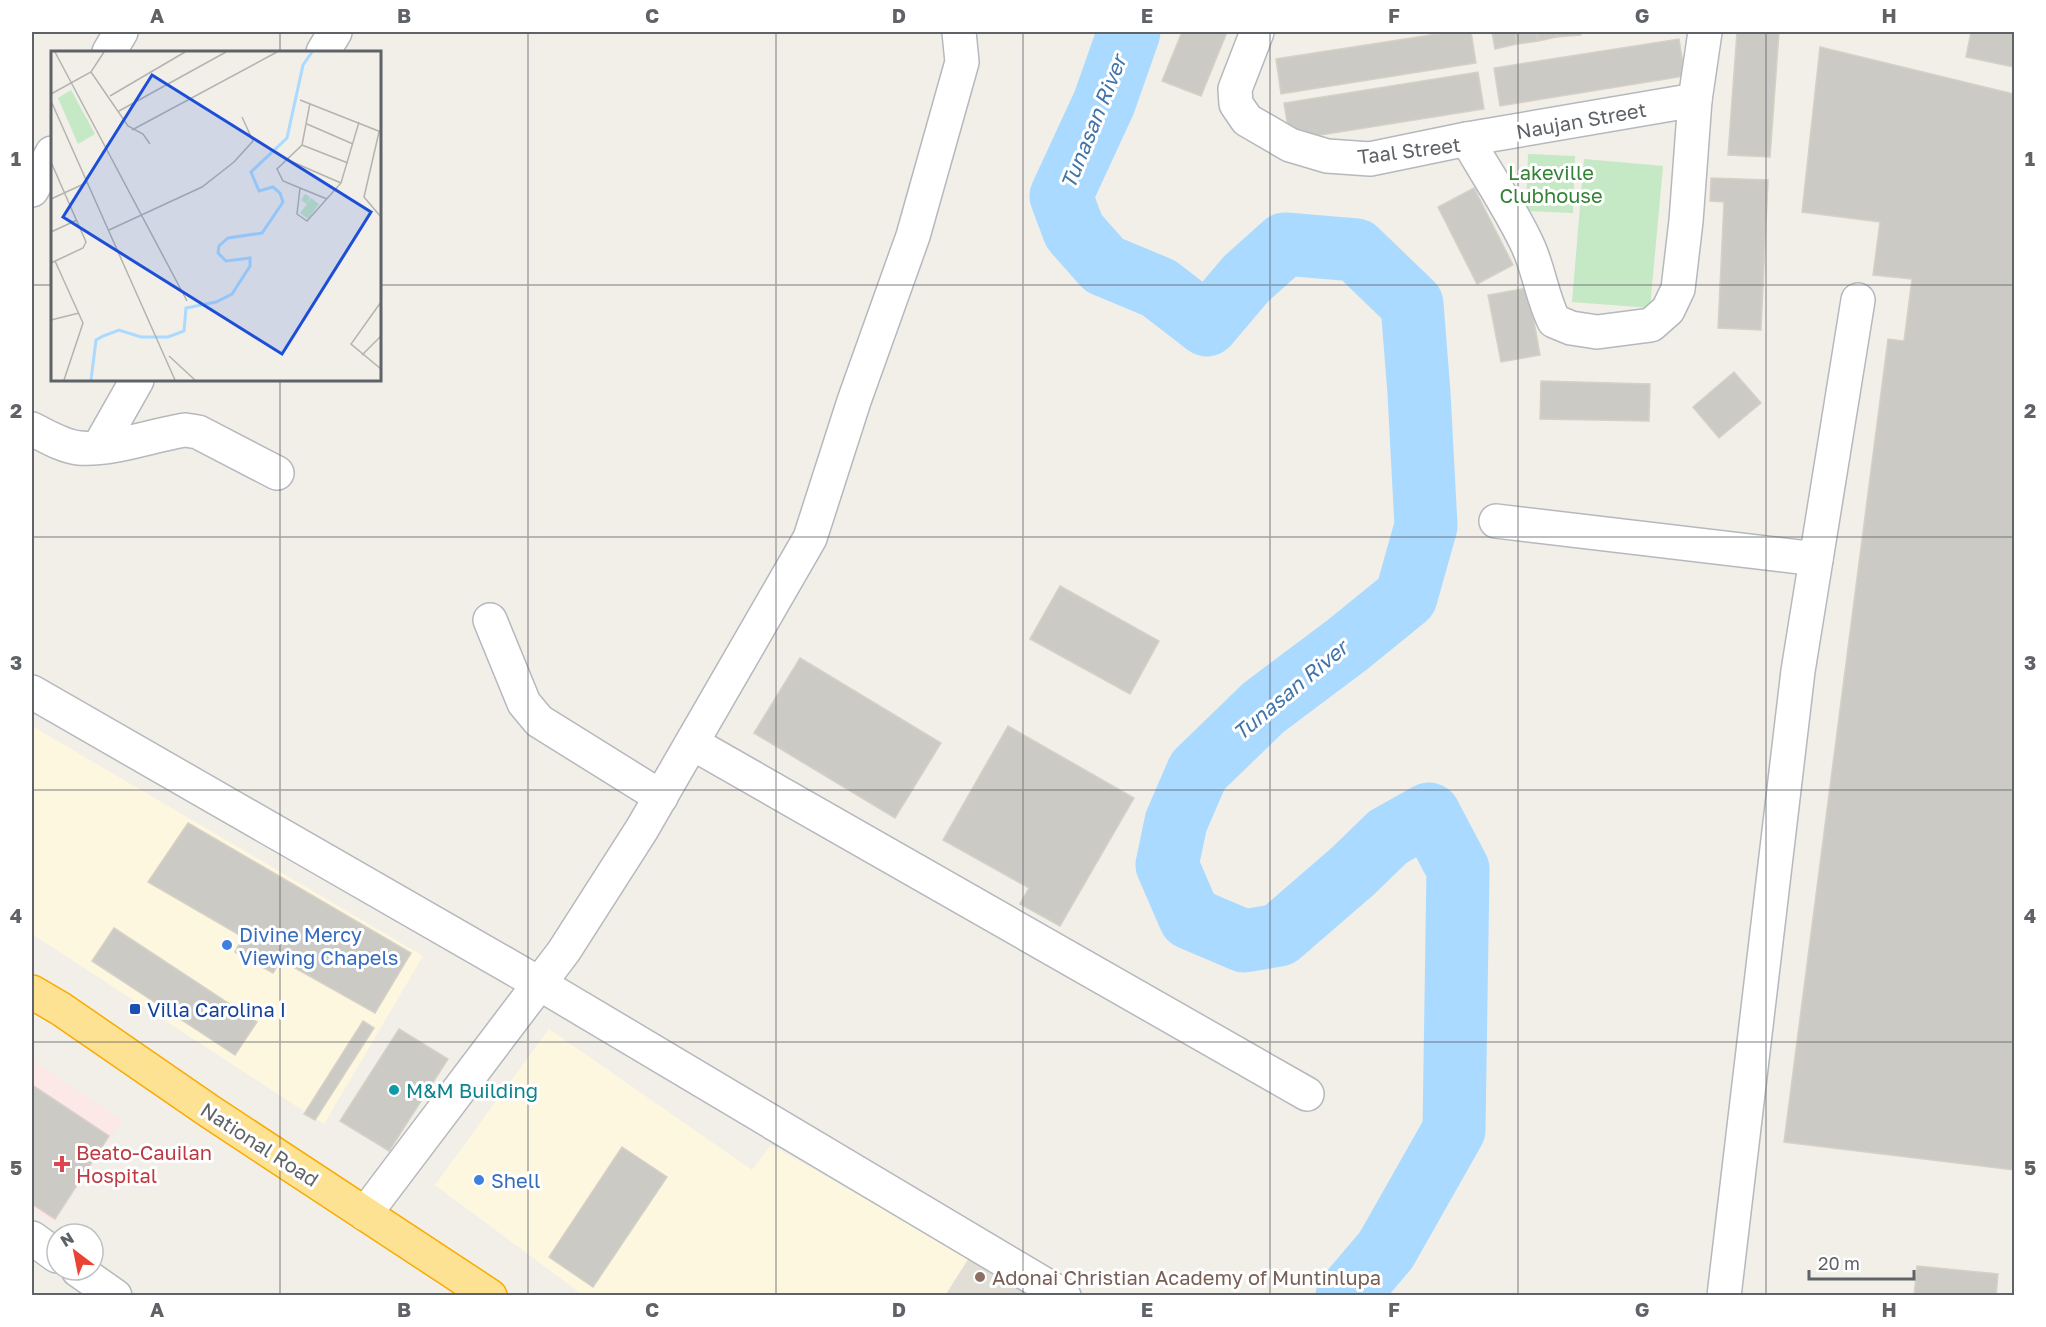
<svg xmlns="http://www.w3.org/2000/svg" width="2046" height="1327" viewBox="0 0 2046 1327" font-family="'Golos Text',sans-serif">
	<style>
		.commercial { fill: #fef7e0 }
		.education { fill: #e1ded6 }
		.medical { fill: #fce8e6 }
		.green { fill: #c5e8c5 }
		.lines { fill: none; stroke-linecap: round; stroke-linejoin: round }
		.river { stroke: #aadaff; stroke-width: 63 }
		.building { fill: #cccac5; stroke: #d6d1c6; stroke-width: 1.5 }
		.minor-casing { stroke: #b5b8bc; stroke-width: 36 }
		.highway-casing { stroke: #f9ab00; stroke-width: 36 }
		.minor { stroke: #fff; stroke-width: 33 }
		.highway { stroke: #fde293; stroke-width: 33 }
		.grid { fill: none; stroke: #5f6368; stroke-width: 1.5; stroke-opacity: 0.55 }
		.shop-dot { fill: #3f7fe0; stroke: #fff; stroke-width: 2 }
		.transit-dot { fill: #1a4fb4; stroke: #fff; stroke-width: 2 }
		.culture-dot { fill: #0f9aa8; stroke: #fff; stroke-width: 2 }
		.health-dot { fill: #e0444e; stroke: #fff; stroke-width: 2 }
		.education-dot { fill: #8d6e63; stroke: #fff; stroke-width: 2 }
		.labels { text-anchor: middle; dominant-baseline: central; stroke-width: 6; stroke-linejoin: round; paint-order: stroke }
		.street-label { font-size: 20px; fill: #5f6368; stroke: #fff }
		.park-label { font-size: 20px; fill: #348238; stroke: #fff }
		.shop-label { font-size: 20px; fill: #366cbe; stroke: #fff; text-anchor: start }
		.transit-label { font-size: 20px; fill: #164399; stroke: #fff; text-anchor: start }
		.culture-label { font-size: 20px; fill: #0d838f; stroke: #fff; text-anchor: start }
		.health-label { font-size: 20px; fill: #be3a42; stroke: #fff; text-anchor: start }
		.education-label { font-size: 20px; fill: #785e54; stroke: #fff; text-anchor: start }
		.water-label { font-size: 21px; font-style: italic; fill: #4174aa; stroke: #fff }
		.inset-river { fill: none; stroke: #aadaff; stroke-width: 3 }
		.inset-road { fill: none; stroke: #b3b3b1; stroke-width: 1.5 }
		.view { fill: #1d4ed8; fill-opacity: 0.15; stroke: #1d4ed8; stroke-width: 3 }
		.inset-edge { fill: none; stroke: #5f6368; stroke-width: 3 }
		.neatline { fill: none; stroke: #5f6368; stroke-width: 2 }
		.grid-label { font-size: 20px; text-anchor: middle; font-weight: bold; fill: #5f6368 }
	</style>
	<rect width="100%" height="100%" fill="#f1efe8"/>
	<g class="commercial">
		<polygon points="32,726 423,956 324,1124 32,934"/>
		<polygon points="549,1029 752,1170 771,1145 969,1258 945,1295 583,1295 435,1185"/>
	</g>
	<polygon class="education" points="969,1258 1037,1296 945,1296"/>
	<polygon class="medical" points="33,1061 122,1120 54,1223 32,1208"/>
	<g class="green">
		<polygon points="1528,154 1575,156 1573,213 1526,211"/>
		<polygon points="1584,159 1663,166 1650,308 1572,302"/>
	</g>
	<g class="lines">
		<polyline class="river" points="1129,32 1104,103 1061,196 1074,231 1104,265 1159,288 1207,325 1246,279 1285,244 1356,250 1412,304 1419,393 1426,526 1406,597 1347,645 1263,708 1198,771 1176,822 1167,865 1190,918 1244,941 1279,935 1353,871 1388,837 1429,814 1458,869 1454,1130 1386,1250 1347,1296"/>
	</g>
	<g class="building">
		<polygon points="1182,32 1227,32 1201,96 1162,81"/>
		<polygon points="1450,32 1471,32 1476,63 1281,94 1276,59"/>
		<polygon points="1492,32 1515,32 1517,44 1495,49"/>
		<polygon points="1515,32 1537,32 1538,41 1517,44"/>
		<polygon points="1537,32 1556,32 1557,37 1538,41"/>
		<polygon points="1556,32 1580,32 1581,35 1557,37"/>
		<polygon points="1737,32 1779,32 1770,157 1728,155"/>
		<polygon points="1971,32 2014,32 2014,67 1966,57"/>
		<polygon points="1679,39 1685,76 1500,106 1494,68"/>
		<polygon points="1820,47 2014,94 2014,1170 1784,1142 1888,339 1904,341 1912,279 1873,275 1880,222 1802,212"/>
		<polygon points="1478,72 1484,109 1290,140 1284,103"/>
		<polygon points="1711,178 1768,180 1761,330 1718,328 1724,202 1710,201"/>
		<polygon points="1474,188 1513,265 1477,284 1438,207"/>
		<polygon points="1528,288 1540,355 1501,362 1488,295"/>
		<polygon points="1734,372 1761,403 1719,438 1693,407"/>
		<polygon points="1541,381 1650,384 1649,421 1540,419"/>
		<polygon points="1060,586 1159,641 1130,694 1030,639"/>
		<polygon points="800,658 941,743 895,818 754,733"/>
		<polygon points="1008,726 1134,798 1060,926 1020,904 1029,888 943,840"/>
		<polygon points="188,823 411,953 375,1013 281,960 273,973 235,952 243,937 148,882"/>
		<polygon points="114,928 257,1022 235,1055 92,961"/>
		<polygon points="363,1021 374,1028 315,1120 304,1114"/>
		<polygon points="399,1029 448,1059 389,1151 340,1121"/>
		<polygon points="32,1085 109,1136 55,1219 32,1204"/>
		<polygon points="622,1147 667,1177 593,1287 549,1257"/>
		<polygon points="1917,1266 1998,1274 1996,1296 1914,1296"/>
	</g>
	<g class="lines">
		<defs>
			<g id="minor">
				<path d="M1257 32 1235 89 1236 104 1247 120 1290 145 1327 156 1370 159 1467 139C1486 173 1512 211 1528 246 1539 270 1542 297 1554 321L1571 328 1597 332 1651 325 1668 310 1678 289 1686 221 1695 100 1705 32"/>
				<polyline points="109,52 121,32"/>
				<polyline points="323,52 335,32"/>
				<polyline points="1467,139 1695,100"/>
				<polyline points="32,190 52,153"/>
				<path d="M32 429C46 436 62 446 79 448 110 451 153 435 185 430L198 432 277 473"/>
				<polyline points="99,447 137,380"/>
				<polyline points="1496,521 1816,559"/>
				<polyline points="490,620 524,703 539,721 661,797"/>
				<polyline points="32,692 540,984 1064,1296"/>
				<polyline points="692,743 1307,1094"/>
				<polyline points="365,1214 564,951 642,829 810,538 854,401 913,236 962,62 959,32"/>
				<polyline points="32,1238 57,1256"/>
				<polyline points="78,1270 115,1296"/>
				<polyline points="1724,1296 1798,671 1858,300"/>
			</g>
			<polyline id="highway" points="32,992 61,1009 209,1111 490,1296"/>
		</defs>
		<use href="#minor" class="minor-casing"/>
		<use href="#highway" class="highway-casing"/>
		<use href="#minor" class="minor"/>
		<use href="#highway" class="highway"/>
	</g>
	<path class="grid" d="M280 32V52M528 32V1296M776 32V1296M1023 32V1296M1270 32V1296M1518 32V1296M1766 32V1296M32 285H52M380 285H2014M280 380V1296M32 537H2014M32 790H2014M32 1042H2014"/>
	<g class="shop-dot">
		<circle cx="227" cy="945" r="6"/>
		<circle cx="479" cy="1180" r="6"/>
	</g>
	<rect class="transit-dot" x="129" y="1003" width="12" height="12" rx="3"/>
	<circle class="culture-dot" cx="394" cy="1090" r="6"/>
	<path class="health-dot" d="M59 1155h6v6h6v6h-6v6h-6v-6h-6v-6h6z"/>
	<circle class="education-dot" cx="980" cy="1277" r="6"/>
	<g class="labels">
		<g class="street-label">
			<text transform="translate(1581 120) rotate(-10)">Naujan Street</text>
			<text transform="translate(1409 150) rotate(-7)">Taal Street</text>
			<text transform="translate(260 1144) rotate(33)">National Road</text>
		</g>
		<g class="park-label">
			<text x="1551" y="172">Lakeville<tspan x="1551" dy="23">Clubhouse</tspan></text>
		</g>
		<g class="shop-label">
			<text x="239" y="934">Divine Mercy<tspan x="239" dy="23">Viewing Chapels</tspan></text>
			<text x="491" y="1180">Shell</text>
		</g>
		<g class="transit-label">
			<text x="147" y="1009">Villa Carolina I</text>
		</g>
		<g class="culture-label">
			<text x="406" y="1090">M&amp;M Building</text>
		</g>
		<g class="health-label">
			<text x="76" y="1152">Beato-Cauilan<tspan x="76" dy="23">Hospital</tspan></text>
		</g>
		<g class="education-label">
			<text x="992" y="1277">Adonai Christian Academy of Muntinlupa</text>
		</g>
		<g class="water-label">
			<text transform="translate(1093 122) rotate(-68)">Tunasan River</text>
			<text transform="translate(1290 690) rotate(-40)">Tunasan River</text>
		</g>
	</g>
	<g transform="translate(51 51)">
		<rect width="330" height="330" fill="#f1efe8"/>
		<path d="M20 39 44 83 27 93 7 47ZM254 143 259 146 256 152 260 147 268 153 257 168 249 162 256 153 250 149Z" fill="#c5e8c5"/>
		<path class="inset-river" d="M40 329 45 289 52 285 68 279 90 286H117L133 280 135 257 165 251 181 243 199 215V207L175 210 167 202 168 195 177 187 211 182 232 151 229 142 222 136 208 140 200 121 236 87 252 14 261 1"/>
		<path class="inset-road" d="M4 1 136 250M40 21 77 75 92 83 99 93M0 43 40 21 53 1M59 45 134 1M249 49 330 81M0 50 124 329M259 52 251 94 226 118 232 130 249 137 246 163 256 170 290 132 308 71M68 60 175 1M256 73 302 93M81 79 226 1M328 81 313 146 330 166M251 94 297 112M237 109 290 132M0 111 35 191 32 197 0 212M249 137 276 148M0 148 37 131M58 179 151 136 183 111 202 90 191 66M0 181 26 169M4 210 32 272 13 329M330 251 300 293 330 318M0 269 28 262M311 304 330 285M118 305 144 329"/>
		<path class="view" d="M101 24 320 161 231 303 12 166Z"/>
		<rect width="330" height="330" class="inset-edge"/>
	</g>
	<rect width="2046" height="1327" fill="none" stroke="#ffffff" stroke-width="66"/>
	<g transform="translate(75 1252) rotate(328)"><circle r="28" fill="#ffffff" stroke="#bfc1c3" stroke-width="1.5"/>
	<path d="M0-4.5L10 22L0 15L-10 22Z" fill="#ea4335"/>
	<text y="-9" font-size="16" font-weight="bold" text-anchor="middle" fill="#5f6368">N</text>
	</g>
	<path d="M1809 1270v9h105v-9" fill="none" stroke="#5f6368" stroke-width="3"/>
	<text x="1818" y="1270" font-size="18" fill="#5f6368" stroke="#ffffff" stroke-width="4.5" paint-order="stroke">20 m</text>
	<rect x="33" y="33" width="1980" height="1261" class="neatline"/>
	<g class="grid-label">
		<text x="157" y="23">A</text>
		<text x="404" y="23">B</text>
		<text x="652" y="23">C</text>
		<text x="899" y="23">D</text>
		<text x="1147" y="23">E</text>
		<text x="1394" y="23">F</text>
		<text x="1642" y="23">G</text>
		<text x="1889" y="23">H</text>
		<text x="16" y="166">1</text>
		<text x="2030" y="166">1</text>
		<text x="16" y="418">2</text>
		<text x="2030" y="418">2</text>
		<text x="16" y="670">3</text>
		<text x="2030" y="670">3</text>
		<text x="16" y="923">4</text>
		<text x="2030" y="923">4</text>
		<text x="16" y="1175">5</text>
		<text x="2030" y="1175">5</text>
		<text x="157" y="1317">A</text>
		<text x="404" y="1317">B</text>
		<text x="652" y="1317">C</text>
		<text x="899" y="1317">D</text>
		<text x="1147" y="1317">E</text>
		<text x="1394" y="1317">F</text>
		<text x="1642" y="1317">G</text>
		<text x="1889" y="1317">H</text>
	</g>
</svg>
